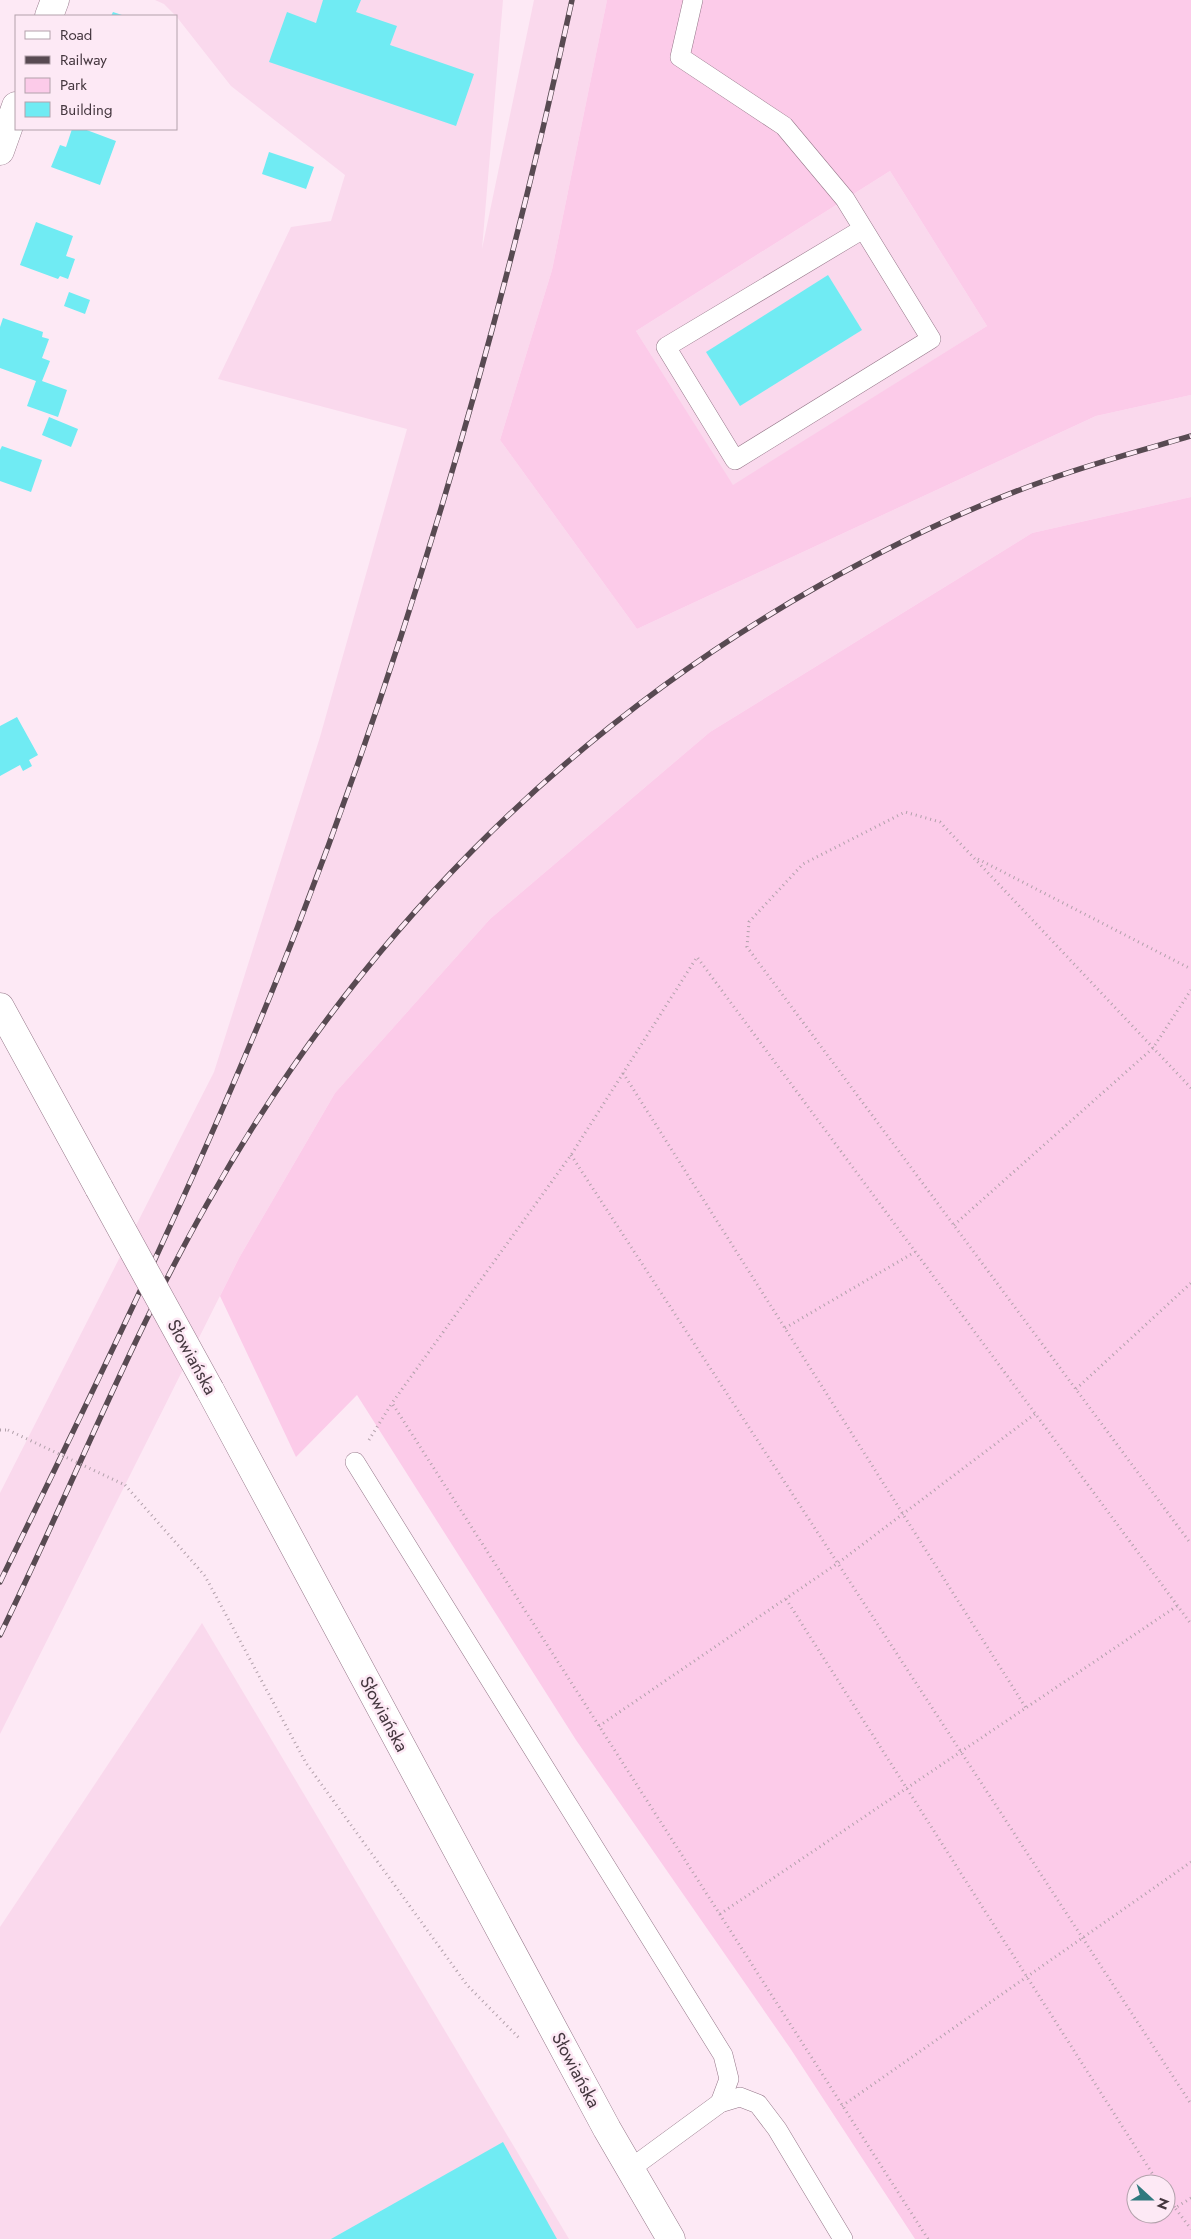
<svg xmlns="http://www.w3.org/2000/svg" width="1191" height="2239" viewBox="0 0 1191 2239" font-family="Jost,sans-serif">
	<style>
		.built { fill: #fad9ed }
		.green { fill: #fccbe9; fill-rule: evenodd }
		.building { fill: #70ebf3 }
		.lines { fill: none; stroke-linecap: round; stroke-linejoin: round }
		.service-casing { stroke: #957789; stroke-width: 20 }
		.minor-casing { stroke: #957789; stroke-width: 29 }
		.tertiary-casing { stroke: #957789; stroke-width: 29 }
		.path { stroke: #b2a1ab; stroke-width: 3; stroke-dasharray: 1 4; stroke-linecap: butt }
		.service { stroke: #fff; stroke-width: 19 }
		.minor { stroke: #fff; stroke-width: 28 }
		.tertiary { stroke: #fff; stroke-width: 28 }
		.rail-casing { stroke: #584a52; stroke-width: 5.5 }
		.rail { stroke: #fde9f5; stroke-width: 4; stroke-dasharray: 11; stroke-linecap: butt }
		.tertiary-bridge-casing { stroke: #957789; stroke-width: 29; stroke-linecap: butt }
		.path-bridge { stroke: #b2a1ab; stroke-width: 3; stroke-dasharray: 1 4; stroke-linecap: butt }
		.tertiary-bridge { stroke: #fff; stroke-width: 28 }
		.labels { text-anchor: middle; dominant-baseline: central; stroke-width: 5; stroke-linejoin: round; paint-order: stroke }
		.street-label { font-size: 18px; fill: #45373f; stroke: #fde9f5 }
	</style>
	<rect width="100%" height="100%" fill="#fde9f5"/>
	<g class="built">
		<polygon points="155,0 503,0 482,249 534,0 607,0 552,270 500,440 637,629 1096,416 1191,395 1191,497 1032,533 710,732 490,919 335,1093 239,1258 0,1734 0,1493 214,1072 320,737 407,429 218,379 291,227 331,221 345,175 231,86 176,16 164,4"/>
		<polygon points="890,171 987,326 733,486 636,331"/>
		<polygon points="202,1623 569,2239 0,2239 0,1927"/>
	</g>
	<g class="green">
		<path d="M607 0H1191V395L1096 416 637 629 500 440 552 270ZM890 171 987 326 733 485 636 331Z"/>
		<path d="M1191 497V2239H915L790 2048 576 1740 357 1395 296 1457 220 1296 239 1258 335 1093 490 919 710 732 1032 533ZM1136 2184H1166V2214H1136Z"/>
	</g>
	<g class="building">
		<polygon points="323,0 361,0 356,12 397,26 390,45 474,74 456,126 269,62 287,12 316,23"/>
		<polygon points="113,12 125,16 111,16"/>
		<polygon points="72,129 84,129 116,141 100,185 51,167 60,145 66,147"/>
		<polygon points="269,152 314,167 306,189 262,174"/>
		<polygon points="36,222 73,236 66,256 75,259 68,279 60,276 58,279 20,265"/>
		<polygon points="828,275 862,330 740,406 706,352"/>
		<polygon points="69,292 90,300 85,314 64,306"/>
		<polygon points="3,318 43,332 42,337 49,339 42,358 50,361 42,381 67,390 58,417 27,406 36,381 0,368 0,327"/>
		<polygon points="49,417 78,429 71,447 42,435"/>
		<polygon points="2,446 42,460 31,492 0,481 0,450"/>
		<polygon points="17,717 38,755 29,760 32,766 23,771 20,765 0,776 0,726"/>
		<polygon points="503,2142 557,2239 331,2239"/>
	</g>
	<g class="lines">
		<defs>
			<g id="service">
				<polyline points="693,0 680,57 784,126 845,199 931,339 735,460 666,347 863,229"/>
				<polyline points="355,1462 723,2055 729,2079 720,2103"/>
				<polyline points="630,2169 720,2103 740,2097 758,2104 777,2129 843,2239"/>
			</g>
			<g id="minor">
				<polyline points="49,16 55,0"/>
				<polyline points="0,151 16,106"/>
			</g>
			<g id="tertiary">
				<polyline points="0,1007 99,1188"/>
				<polyline points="210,1390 607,2129 671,2239"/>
			</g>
		</defs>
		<use href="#service" class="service-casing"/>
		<use href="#minor" class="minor-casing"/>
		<use href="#tertiary" class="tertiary-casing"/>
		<g class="path">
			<polyline points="978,859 1191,969"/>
			<polyline points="623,1073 1026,1708"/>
			<polyline points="1191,1088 940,822 905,812 803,864 749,922 747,947 1191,1544"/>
			<polyline points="571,1155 1191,2104"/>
			<polyline points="954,1225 1153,1048 1191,990"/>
			<polyline points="785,1328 915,1252"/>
			<polyline points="1076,1389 1191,1283"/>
			<polyline points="0,1430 8,1430"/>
			<polyline points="369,1440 392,1403"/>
			<polyline points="125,1485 205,1576 306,1763 467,1985 521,2040"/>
			<polyline points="786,1599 1159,2184"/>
			<polyline points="599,1726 838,1563 1035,1414"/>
			<polyline points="720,1914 1177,1606"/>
			<polyline points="842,2106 1191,1862"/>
			<polyline points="1166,2194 1175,2208"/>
			<polyline points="1191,2198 1175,2208 1191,2229"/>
			<polyline points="928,2239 392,1403 571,1155 697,957 1191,1624"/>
		</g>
		<use href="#service" class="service"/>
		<use href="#minor" class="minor"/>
		<use href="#tertiary" class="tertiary"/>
		<defs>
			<g id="rail">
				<path d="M0 1582C105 1367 211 1150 298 926 414 626 504 314 572 0"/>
				<path d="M0 1635C70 1492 128 1343 207 1204 353 944 562 730 822 584 894 544 969 507 1047 480 1094 463 1143 450 1191 436"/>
			</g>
		</defs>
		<use href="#rail" class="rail-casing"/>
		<use href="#rail" class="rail"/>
		<defs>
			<polyline id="tertiary-bridge" points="99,1188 210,1390"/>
		</defs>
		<use href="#tertiary-bridge" class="tertiary-bridge-casing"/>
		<polyline class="path-bridge" points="8,1430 125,1485"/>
		<use href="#tertiary-bridge" class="tertiary-bridge"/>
	</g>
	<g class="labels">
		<g class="street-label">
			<text transform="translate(192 1357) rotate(61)">Słowiańska</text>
			<text transform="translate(384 1714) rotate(62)">Słowiańska</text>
			<text transform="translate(576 2070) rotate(62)">Słowiańska</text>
		</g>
	</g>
	<rect x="15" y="15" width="162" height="115" fill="#fde9f5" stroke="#b3a2ac"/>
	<rect x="25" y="31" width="25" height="8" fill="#ffffff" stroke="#b3a2ac"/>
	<text x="60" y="40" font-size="15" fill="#45373f">Road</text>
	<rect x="25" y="56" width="25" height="8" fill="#584a52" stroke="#b3a2ac"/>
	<text x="60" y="65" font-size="15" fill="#45373f">Railway</text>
	<rect x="25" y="78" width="25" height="15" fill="#fccbe9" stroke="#b3a2ac"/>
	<text x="60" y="90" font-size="15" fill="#45373f">Park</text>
	<rect x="25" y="102" width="25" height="15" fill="#70ebf3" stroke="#b3a2ac"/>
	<text x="60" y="115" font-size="15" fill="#45373f">Building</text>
	<g transform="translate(1151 2199) rotate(111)"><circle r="24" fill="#fde9f5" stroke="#b3a2ac"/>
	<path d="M0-4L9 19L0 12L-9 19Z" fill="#30797e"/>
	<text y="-8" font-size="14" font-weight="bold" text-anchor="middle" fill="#45373f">N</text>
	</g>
</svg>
